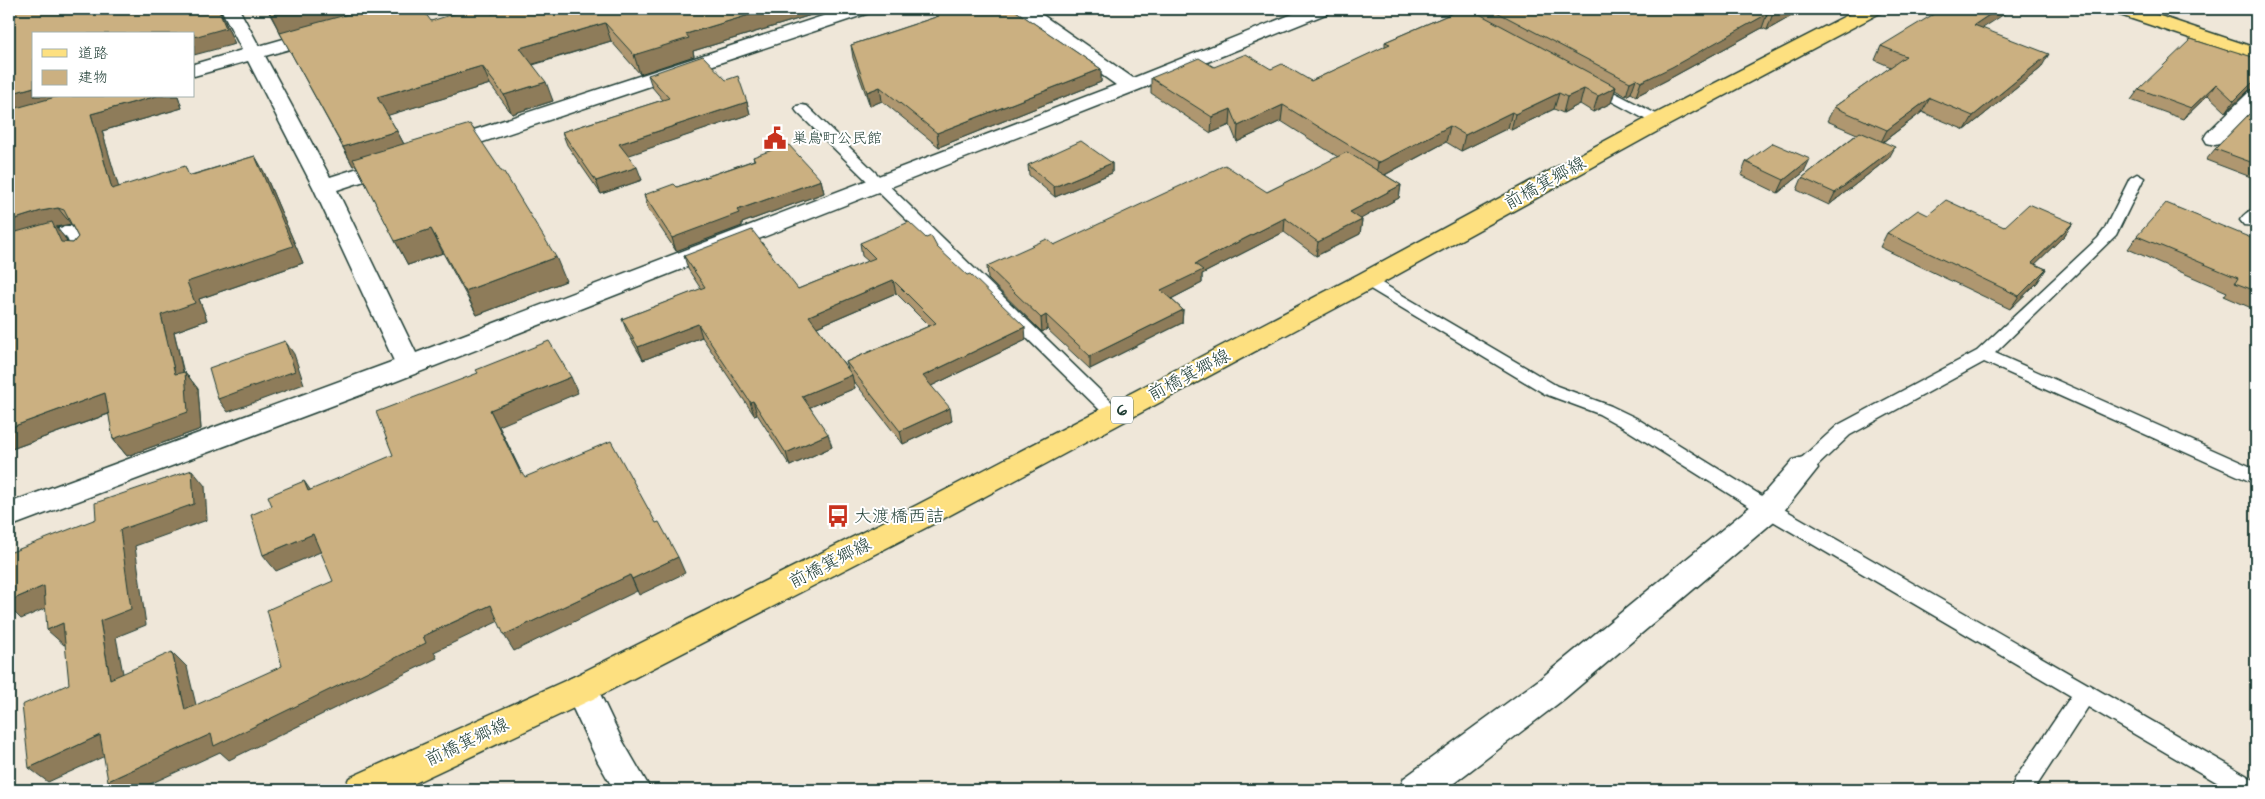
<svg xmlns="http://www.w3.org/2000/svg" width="2265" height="799" viewBox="0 0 2265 799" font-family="'Architects Daughter','Klee One',sans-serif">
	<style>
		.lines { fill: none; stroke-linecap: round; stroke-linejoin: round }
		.service-casing { stroke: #1f3d34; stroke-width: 3 }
		.minor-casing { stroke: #1f3d34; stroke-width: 3 }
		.primary-casing { stroke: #1f3d34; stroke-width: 3 }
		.service { fill: #fff; fill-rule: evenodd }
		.minor { fill: #fff; fill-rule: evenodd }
		.primary { fill: #fde080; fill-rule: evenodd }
		.wall { fill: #af976f; stroke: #1f3d34; fill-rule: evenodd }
		.shaded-wall { fill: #8e7b5a; stroke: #1f3d34 }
		.building { fill: #cbb081; stroke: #1f3d34 }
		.labels { text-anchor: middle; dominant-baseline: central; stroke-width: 4; stroke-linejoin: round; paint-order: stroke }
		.far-poi-label { font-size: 15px; fill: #1f3d34; stroke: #fff; text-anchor: start }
		.shield { fill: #fff; stroke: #627771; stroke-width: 1 }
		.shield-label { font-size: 16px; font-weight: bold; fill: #1f3d34 }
		.street-label { font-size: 18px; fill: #1f3d34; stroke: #fff }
		.poi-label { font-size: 18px; fill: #1f3d34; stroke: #fff; text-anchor: start }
	</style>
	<rect width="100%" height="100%" fill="#efe7d9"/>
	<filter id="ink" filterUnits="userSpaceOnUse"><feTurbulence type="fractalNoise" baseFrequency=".02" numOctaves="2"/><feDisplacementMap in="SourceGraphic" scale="10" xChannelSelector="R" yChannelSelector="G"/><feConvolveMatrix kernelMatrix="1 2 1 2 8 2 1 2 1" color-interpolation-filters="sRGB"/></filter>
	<g filter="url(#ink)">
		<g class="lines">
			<defs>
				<g id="service">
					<polygon points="1443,9 1458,9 1482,23 1480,26 1472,26"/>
					<polygon points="1594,82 1664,118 1666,121 1664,124 1654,124 1589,89 1587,86 1589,83"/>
					<polygon points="802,105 807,106 1120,410 1123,414 1120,418 1114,420 1108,418 797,112 795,109 797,106"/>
					<polygon points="2137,174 2144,178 2116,235 1995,353 2256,469 2256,484 1984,362 1850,435 1810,473 1803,475 1796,473 1794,468 1796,463 1838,425 1977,351 2098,238 2104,230 2130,178"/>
					<polygon points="70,226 75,228 89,255 86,258 76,258 66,236 9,253 9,243 54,229"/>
					<polygon points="1368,275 1557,386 1611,406 1636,418 1775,504 2256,781 2256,790 2230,790 2088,707 2034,790 2013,790 2012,787 2015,779 2071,696 1761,514 1624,428 1599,414 1545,394 1362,284 1360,280 1362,276"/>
				</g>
				<g id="minor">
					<polygon points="221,9 239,9 259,46 322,28 329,30 332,34 329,38 265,56 330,177 396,156 404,158 407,163 404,168 337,190 416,353 1116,85 1015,13 1013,9 1034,9 1133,78 1305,9 1330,9 1328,13 1138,90 366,393 9,527 9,503 394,361 313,187 248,61 194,76 194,64 242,50"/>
					<polygon points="844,9 871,9 869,13 450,153 442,155 434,153 431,148 434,143"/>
					<polygon points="2256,90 2256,108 2223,143 2215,145 2207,143 2204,138 2207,133 2249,92"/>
					<path d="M2256 209V226L2244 225 2240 220C2245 213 2248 211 2256 209Z"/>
					<polygon points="1803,457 1813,460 1818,468 1779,517 1564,699 1445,790 1399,790 1404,778 1540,679 1757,501 1793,460"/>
					<polygon points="581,674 593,679 622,740 651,790 614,790 598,762 564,689 569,679"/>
				</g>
				<g id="primary">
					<polygon points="1859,9 1882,9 1880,13 1667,126 1377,286 939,521 593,699 400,790 344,790 349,778 569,679 917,505 1359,274 1651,116"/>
					<polygon points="2112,9 2139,9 2256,48 2256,60 2114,13"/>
				</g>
			</defs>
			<use href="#service" class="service-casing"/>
			<use href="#minor" class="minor-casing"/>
			<use href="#primary" class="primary-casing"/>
			<use href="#service" class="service"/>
			<use href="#minor" class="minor"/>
			<use href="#primary" class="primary"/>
		</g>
		<g class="wall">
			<path d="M9 9H219L235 44 34 34V96H178L182 108 102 131 118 187 191 175 255 156 264 172 303 263 199 299 207 320 174 332 184 373 185 372 198 389 201 429 127 456 113 439 109 414 9 450ZM71 224 78 237 73 243H67L65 238 56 227Z"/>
			<polygon points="267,9 431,21 492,14 831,9 693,51 694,56 640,74 611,41 533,65 553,101 512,114 490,84 388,115 404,144 566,281 477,315 443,253 408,265 356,165 353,166"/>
			<polygon points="934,9 1017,9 1017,12 1101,69 1101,82 939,147 882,101 870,106 853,58 851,45 936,17"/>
			<polygon points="1247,9 1269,9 1257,14"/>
			<polygon points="1462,9 1804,9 1767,30 1762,28 1667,80 1636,96 1631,93 1626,96 1615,90 1611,103 1593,112 1580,104 1563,113 1554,109 1511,130 1508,128 1461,151 1446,142 1385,175 1401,185 1399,198 1360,219 1362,220 1360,234 1316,256 1284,232 1202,274 1202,283 1171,299 1183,310 1182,323 1090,369 1047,329 1042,332 988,279 987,266 1054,245 1267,192 1338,157 1281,121 1237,142 1230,125 1211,133 1151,93 1151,78 1214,67 1271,69 1311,81 1385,47 1385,42"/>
			<polygon points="1982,28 2041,68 1965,130 1922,112 1883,142 1889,158 1829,205 1797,190 1802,178 1857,134 1827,121 1834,107 1891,67 1875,60 1881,46"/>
			<polygon points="2228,51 2256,58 2256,89 2255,88 2248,91 2226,112 2208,95 2183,119 2131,100 2139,89"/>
			<polygon points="648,75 747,102 750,114 628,155 642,180 601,194 567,145 562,132 663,100 652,87"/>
			<polygon points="2256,107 2256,179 2206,160 2215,149"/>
			<polygon points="753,157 821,180 824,193 742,223 742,226 676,251 648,209 644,195 677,187 754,160"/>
			<polygon points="1746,162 1804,172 1778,193 1741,175"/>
			<polygon points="1112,163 1112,173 1055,197 1029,175 1028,165"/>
			<polygon points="1928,215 2004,227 2073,223 2064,236 2035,264 2046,269 2037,283 2010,309 1880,247 1887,233"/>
			<polygon points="2137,236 2256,240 2256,310 2224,296 2227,292 2128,249"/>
			<path d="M860 243 937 247 1026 340 931 386 952 421 903 444 853 380 855 388 810 407 832 447 790 466 757 414 754 415 702 337 643 360 627 332 622 319 701 289 688 269 684 256 798 289 868 261 862 256ZM896 293 929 326 846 362 848 369 817 327Z"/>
		</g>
		<g class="shaded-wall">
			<polygon points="218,9 219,9 235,44 194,55 194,37"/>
			<polygon points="293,9 384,9 282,37 271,15"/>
			<polygon points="769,9 831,9 693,51 694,56 640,74 634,55 686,34"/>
			<polygon points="1257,9 1269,9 1257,14"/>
			<polygon points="1785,9 1804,9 1767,30 1772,16"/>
			<polygon points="1998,9 2012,9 1966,39 1974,25"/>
			<polygon points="1767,14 1762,28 1667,80 1636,96 1641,82"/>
			<polygon points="605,23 611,41 527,66 520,48"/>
			<polygon points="2049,54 2041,68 1965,130 1973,116"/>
			<polygon points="482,66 490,84 386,116 377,97"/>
			<polygon points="1101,69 1101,82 939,147 937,133"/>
			<polygon points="1636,79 1631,93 1626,96 1630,82"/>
			<polygon points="2256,79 2256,87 2255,88 2248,91 2226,112 2234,101"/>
			<polygon points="546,82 553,101 512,114 504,95"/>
			<polygon points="2216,84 2208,95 2183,119 2191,108"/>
			<polygon points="34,87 34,96 67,96 9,113 9,94"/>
			<polygon points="880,87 882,101 870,106 867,92"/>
			<polygon points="1616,87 1611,103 1593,112 1598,96"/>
			<polygon points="1584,89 1580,104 1563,113 1567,97"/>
			<polygon points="1559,93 1554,109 1511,130 1515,114"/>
			<polygon points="157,96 178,96 182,108 102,131 124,205 112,189 91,114"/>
			<polygon points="1930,98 1922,112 1880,144 1887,130"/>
			<polygon points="747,102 750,114 624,157 619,144"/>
			<polygon points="1283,105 1281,121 1237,142 1238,126"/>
			<polygon points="1231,109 1230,125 1211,133 1212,117"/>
			<polygon points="1512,112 1508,128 1461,151 1465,135"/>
			<polygon points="1450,126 1446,142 1375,180 1378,163"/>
			<polygon points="397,131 407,150 353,166 343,147"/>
			<polygon points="1895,147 1889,158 1829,205 1835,193"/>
			<polygon points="255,156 264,172 303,263 199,299 207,320 174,332 185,380 185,372 198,389 201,429 127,456 113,439 175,374 161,315 187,282"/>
			<polygon points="1810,159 1804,172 1778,193 1784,180"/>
			<polygon points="1112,163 1112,173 1055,197 1054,187"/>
			<polygon points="637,167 642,180 601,194 596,181"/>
			<polygon points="821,180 824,193 742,223 742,226 676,251 672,238 737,210"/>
			<polygon points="1401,185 1399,198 1348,226 1350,212"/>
			<polygon points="58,208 71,224 56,227 65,238 74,259 9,242 9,221 41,211"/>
			<polygon points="1285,218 1284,232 1202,274 1202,283 1161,304 1161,290 1195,264"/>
			<polygon points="1362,220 1360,234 1316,256 1318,242"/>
			<polygon points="2073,223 2064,236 2023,276 2032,263"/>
			<polygon points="431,229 443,253 408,265 395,241"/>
			<polygon points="556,257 566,281 477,315 465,291"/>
			<polygon points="2046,269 2037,283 2010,309 2019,296"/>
			<polygon points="893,280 896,293 812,329 809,316"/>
			<polygon points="1183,310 1182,323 1090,369 1090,356"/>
			<polygon points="1046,315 1047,329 1042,332 1041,318"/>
			<polygon points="698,324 702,337 643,360 638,347"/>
			<polygon points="1025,327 1026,340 925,389 923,376"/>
			<polygon points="285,341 294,354 304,384 228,412 218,399"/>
			<polygon points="852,375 855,388 806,409 802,396"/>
			<polygon points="571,377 578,393 499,426 530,490 490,410"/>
			<polygon points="105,393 119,410 9,450 9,428"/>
			<polygon points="753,401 757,414 754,415 750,402"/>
			<polygon points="950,408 952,421 903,444 900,431"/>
			<polygon points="828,434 832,447 790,466 786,453"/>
			<polygon points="192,470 205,486 207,520 135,546 146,625 116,637 127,694 110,679 100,621 120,530"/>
			<polygon points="304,481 316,498 308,491"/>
			<polygon points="313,534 325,550 276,571 263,555"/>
			<polygon points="678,557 685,573 639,595 632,579"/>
			<polygon points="630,575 637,591 514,651 504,635"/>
			<polygon points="44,586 60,602 21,619 9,607 9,601"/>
			<polygon points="491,605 501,620 434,652 437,658 229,760 220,752 137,790 118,790 108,781"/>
			<polygon points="63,623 80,639 64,645 47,630"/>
			<polygon points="172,652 187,667 201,726 185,710"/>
			<polygon points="100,735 118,750 48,782 29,768"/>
		</g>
		<g class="building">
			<polygon points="9,9 218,9 226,28 194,37 194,34 34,34 34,87 9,94"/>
			<polygon points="268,9 293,9 271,15"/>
			<polygon points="367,9 422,9 431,21 470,9 487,9 492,14 509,9 769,9 686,34 689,38 634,55 605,23 520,48 546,82 504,95 482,66 377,97 397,131 343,147 280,33"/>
			<polygon points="936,9 1013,9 1101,69 937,133 880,87 867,92 851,45 939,16"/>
			<polygon points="1462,9 1470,9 1616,87 1598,96 1584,89 1567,97 1559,93 1515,114 1512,112 1465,135 1450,126 1378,163 1283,105 1238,126 1231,109 1212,117 1151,78 1199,58 1214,67 1246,54 1271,69 1282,64 1311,81 1390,44 1385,42"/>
			<polygon points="1491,9 1785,9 1772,16 1767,14 1672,67 1641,82 1636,79 1630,82"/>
			<polygon points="1942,9 1998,9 1974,25 2049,54 1973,116 1930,98 1887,130 1834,107 1906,56 1881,46"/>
			<polygon points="2191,39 2228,51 2230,50 2256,58 2256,79 2234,101 2216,84 2191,108 2139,89"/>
			<polygon points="703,56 726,80 738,76 747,102 619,144 637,167 596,181 562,132 669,98 648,75"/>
			<polygon points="59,96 157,96 91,114 112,189 185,166 189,176 255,156 293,246 187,282 195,303 161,315 175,374 185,372 188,412 113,439 105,393 9,428 9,234 52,222 61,242 73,243 78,237 64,210 58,208 41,211 9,221 9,110"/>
			<polygon points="2256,107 2256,164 2215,149"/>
			<polygon points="470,124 502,172 504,172 556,257 465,291 431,229 395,241 353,159"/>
			<polygon points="1860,132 1895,147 1835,193 1802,178"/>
			<polygon points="1081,141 1112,163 1054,187 1028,165"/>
			<polygon points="1773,143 1810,159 1784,180 1746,162"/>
			<polygon points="788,144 821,180 737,210 739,213 672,238 644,195 674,184 677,187 755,160 753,157"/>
			<polygon points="1347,152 1401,185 1350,212 1362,220 1318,242 1285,218 1195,264 1203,270 1161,290 1183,310 1090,356 1046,315 1041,318 987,266 1047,239 1054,245 1225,165 1267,192"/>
			<polygon points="1946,200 2004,227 2029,204 2073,223 2032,263 2046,269 2019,296 1887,233 1918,210 1928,215"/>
			<polygon points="2166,203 2256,240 2256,291 2235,283 2238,278 2137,236"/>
			<polygon points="909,222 926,238 931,236 937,247 967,275 970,274 1025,327 923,376 950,408 900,431 846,362 936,323 893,280 809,316 852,375 802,396 828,434 786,453 753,401 750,402 698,324 638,347 622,319 705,287 684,256 752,230 798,289 875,258 860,243"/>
			<polygon points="285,341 295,371 218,399 209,368"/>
			<polygon points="549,341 571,377 490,410 521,474 523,473 525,477 611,441 656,523 659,522 678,557 632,579 630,575 504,635 491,605 423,636 426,643 214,746 211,734 108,781 100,735 29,768 22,705 69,684 63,623 47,630 44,586 9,601 9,553 96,519 95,503 192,470 194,504 120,530 131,609 100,621 110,679 172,652 185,710 282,666 267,610 333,581 313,534 263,555 251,515 272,506 268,496 304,481 308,491 393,455 376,412 478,373 476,370"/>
		</g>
	</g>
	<defs>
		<symbol id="civic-bare" viewBox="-9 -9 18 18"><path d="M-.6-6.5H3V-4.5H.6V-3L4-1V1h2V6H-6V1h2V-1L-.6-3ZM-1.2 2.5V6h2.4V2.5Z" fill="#c8321e" stroke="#fff" stroke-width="2.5" paint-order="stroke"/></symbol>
		<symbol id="bus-bare" viewBox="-9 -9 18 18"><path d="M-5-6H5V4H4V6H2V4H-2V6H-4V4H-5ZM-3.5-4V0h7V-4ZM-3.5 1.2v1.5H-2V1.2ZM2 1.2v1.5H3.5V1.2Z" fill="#c8321e" stroke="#fff" stroke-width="2.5" paint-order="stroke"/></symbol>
	</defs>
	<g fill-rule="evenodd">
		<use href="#civic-bare" x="759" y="122" width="32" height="32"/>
		<use href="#bus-bare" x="822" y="500" width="32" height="32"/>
	</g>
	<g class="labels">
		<g class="far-poi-label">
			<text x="792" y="138">巣鳥町公民館</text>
		</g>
		<rect class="shield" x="1111" y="396.5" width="22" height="27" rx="4"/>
		<g class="shield-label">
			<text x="1122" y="410">6</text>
		</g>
		<g class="street-label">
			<text transform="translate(1545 183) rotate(-29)">前橋箕郷線</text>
			<text transform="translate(1189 375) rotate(-28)">前橋箕郷線</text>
			<text transform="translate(830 563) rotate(-27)">前橋箕郷線</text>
			<text transform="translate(467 742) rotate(-25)">前橋箕郷線</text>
		</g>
		<g class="poi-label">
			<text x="854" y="516">大渡橋西詰</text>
		</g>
	</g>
	<rect width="2265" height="799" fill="none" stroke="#fff" stroke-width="30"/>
	<rect x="15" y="15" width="2235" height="769" fill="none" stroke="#1f3d34" stroke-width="2" filter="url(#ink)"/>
	<rect x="32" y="32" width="162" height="65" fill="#ffffff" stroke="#a5b1ae"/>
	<rect x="42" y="49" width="25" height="8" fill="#fde080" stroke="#a5b1ae"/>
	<text x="78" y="58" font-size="15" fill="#1f3d34">道路</text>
	<rect x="42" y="70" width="25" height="15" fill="#cbb081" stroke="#a5b1ae"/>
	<text x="78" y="82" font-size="15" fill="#1f3d34">建物</text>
</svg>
